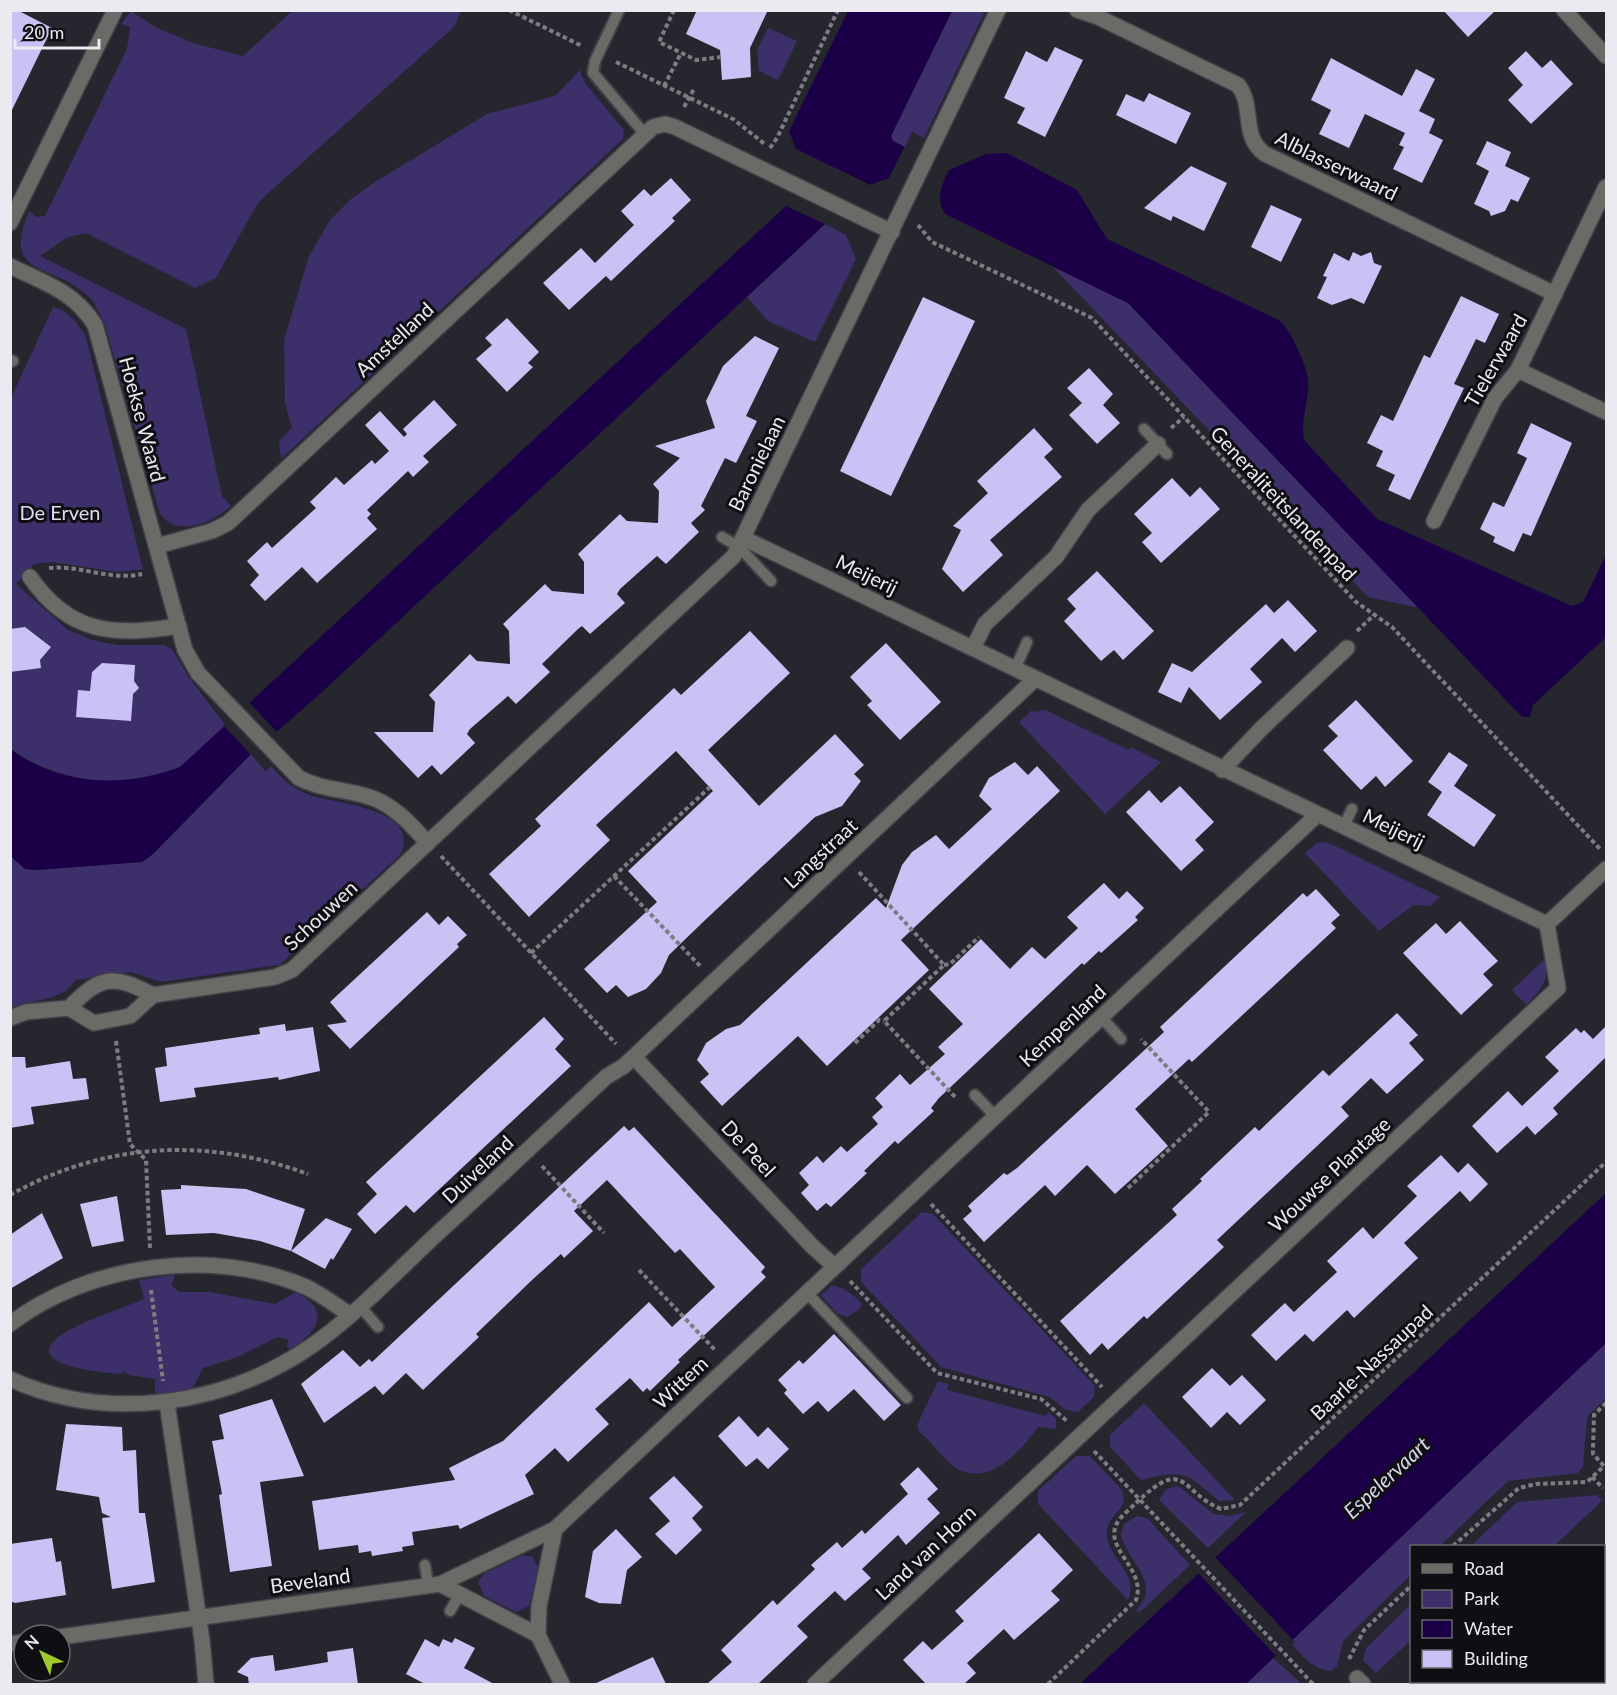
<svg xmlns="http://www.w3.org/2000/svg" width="1617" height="1695" viewBox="0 0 1617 1695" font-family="Lato,sans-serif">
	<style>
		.green { fill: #3c2f6a }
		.water { fill: #1b0047 }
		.pier { fill: #26262e }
		.building { fill: #c8c2f5 }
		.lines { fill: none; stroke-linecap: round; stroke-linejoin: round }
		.lane-casing { stroke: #424149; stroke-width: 14 }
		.street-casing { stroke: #424149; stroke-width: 18 }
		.path { stroke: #7d7c83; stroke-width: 4; stroke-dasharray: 4.5 3; stroke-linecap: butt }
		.lane { stroke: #6a6b67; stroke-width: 10 }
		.street { stroke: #6a6b67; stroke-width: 15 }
		.labels { text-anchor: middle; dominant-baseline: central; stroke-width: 6; stroke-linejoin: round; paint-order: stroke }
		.street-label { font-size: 20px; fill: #ebeaf0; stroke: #0f0f13 }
		.park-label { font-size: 20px; fill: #dfddf3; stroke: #0f0f13 }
		.water-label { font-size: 21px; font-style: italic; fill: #d9d7ed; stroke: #0f0f13 }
	</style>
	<rect width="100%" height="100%" fill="#26262e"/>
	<g class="green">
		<path d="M131 11 155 27 193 43 243 56 292 11H461L454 27 265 196 256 206 216 278 195 288 86 233 68 237 40 256 186 329 222 496 231 506C212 523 178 538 160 514L105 325C100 316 96 304 89 297 54 262 0 279 29 211L36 217 45 216 127 49 130 27 121 24Z"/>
		<polygon points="952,11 985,11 924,138 912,132 905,147 893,141 891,136"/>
		<polygon points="768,28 797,41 778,80 759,71 757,50"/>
		<polygon points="580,70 585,83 624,130 623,139 281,459 279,441 292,428 285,403 284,340 309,256 330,220 351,199 375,182 487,114 555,96"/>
		<polygon points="825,224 846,235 856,259 815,342 768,321 747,297"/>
		<polygon points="1053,267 1128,303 1419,608 1368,597"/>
		<path d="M53 307C68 310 79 325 86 337L143 569 116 572 53 562 34 564 16 584 68 630 92 640 118 645H164L173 650 187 675 226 726C212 740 198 756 181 766 134 795 53 781 11 749V398Z"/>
		<polygon points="1032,710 1033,712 1045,710 1129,750 1131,747 1161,762 1105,814 1019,722"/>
		<path d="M251 754 265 771 271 766C281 778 292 788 307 794 331 804 424 807 400 855L279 965 161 982 131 972 76 980 66 991 53 997 11 1007 10 856 25 869 37 870 142 862 153 854Z"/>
		<polygon points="1324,842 1331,844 1440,897 1430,906 1413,905 1379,931 1305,853 1317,843"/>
		<path d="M1545 959C1550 981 1540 990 1526 1005L1512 990Z"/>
		<polygon points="922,1212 933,1214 1095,1386 1094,1397 1078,1412 1066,1410 1049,1397 941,1367 861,1282 861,1269"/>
		<path d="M173 1275 175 1277 171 1285 179 1292H210L275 1304 296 1292C332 1310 318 1333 290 1349L287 1347 288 1340 278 1337 235 1358 203 1368 192 1389 155 1394V1379L129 1375 124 1371 121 1374C108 1373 27 1367 55 1340 71 1324 121 1309 144 1299L139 1280Z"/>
		<path d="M832 1285C846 1289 852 1293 862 1304L859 1310 847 1317 837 1313 821 1295Z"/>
		<path d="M1606 1343V1398L1587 1417 1583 1467 1578 1473 1508 1481 1440 1546H1412L1411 1575 1343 1641 1337 1666 1332 1671C1313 1670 1303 1656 1290 1642Z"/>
		<path d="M938 1381 949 1384 947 1390 1045 1416 1049 1412 1056 1419V1429L1038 1427C1019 1453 986 1491 952 1465 939 1455 932 1441 919 1432L917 1425Z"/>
		<path d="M1144 1403 1235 1500 1219 1501C1186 1473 1184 1469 1141 1480L1110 1447V1435Z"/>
		<path d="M1076 1456H1090L1122 1490 1124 1502C1119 1512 1109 1518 1107 1530 1104 1557 1141 1573 1128 1600L1038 1504V1491Z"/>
		<polygon points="1178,1486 1214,1514 1229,1516 1246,1512 1208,1548 1159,1500 1166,1489"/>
		<polygon points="1597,1495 1602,1501 1554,1546 1471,1546 1517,1502"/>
		<path d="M1137 1516 1147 1518 1190 1565 1139 1613 1136 1610C1163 1584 1127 1561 1121 1535L1124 1524Z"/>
		<polygon points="523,1555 533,1557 538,1568 529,1606 516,1612 484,1596 478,1582 485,1573"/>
		<polygon points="1411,1604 1411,1640 1376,1673 1363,1660 1366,1648"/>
		<polygon points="1273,1658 1302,1684 1245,1684"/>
	</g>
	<g class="water">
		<polygon points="848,11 952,11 891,136 893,141 905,147 889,178 870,185 796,149 789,131"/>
		<path d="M1007 153 1077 190 1107 239 1279 320C1290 329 1306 364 1308 379 1310 399 1300 419 1304 440L1377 519 1572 606 1583 602 1606 555V637L1533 705 1530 717H1522L1128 303 945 214C935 200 942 184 949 170L986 154Z"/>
		<path d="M786 206 825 224 321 693 251 754 153 854 142 862 37 870 25 869 11 856 10 749C60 786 124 788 180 767Z"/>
		<polygon points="1606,1193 1606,1343 1246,1684 1080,1684"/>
	</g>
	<g class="pier">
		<polygon points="791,140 796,149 870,185 889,178 906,144 908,147 891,180 869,188 794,151"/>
		<polygon points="248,701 278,733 253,757 223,725"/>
		<polygon points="1214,1556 1295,1642 1278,1658 1197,1572"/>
	</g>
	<g class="building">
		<polygon points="10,10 17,10 52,28 10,114"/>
		<polygon points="697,10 768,10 750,48 751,77 722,80 720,50 686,34"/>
		<polygon points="1443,10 1496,10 1468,37"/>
		<polygon points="1055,47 1083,60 1045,137 1017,123 1025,108 1004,98 1026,51 1047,62"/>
		<polygon points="1526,51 1542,68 1551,60 1573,84 1531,124 1508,100 1523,85 1508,68"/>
		<polygon points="1331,58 1402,96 1416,69 1435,79 1419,111 1435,119 1429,133 1443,140 1422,183 1393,169 1404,147 1399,145 1405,133 1365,114 1349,148 1319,134 1331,110 1311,100"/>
		<polygon points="1149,93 1191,113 1176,144 1116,115 1126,94 1144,102"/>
		<polygon points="1487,141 1511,152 1505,166 1530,178 1518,202 1511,199 1505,211 1491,216 1489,211 1474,204 1489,171 1476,164"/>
		<polygon points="1191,166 1227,183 1204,231 1173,216 1171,221 1144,208"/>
		<polygon points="671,178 691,200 672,218 675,221 611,281 606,276 569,310 543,283 581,248 595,263 634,225 621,211 644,189 651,196"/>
		<polygon points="1271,205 1302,219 1281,262 1251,247"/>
		<polygon points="1353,252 1361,256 1371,252 1374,263 1382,266 1364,304 1351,298 1332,305 1317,298 1327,277 1323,276 1334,253 1349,261"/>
		<polygon points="1461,296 1499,314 1485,343 1476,339 1454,384 1464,388 1410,500 1388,490 1395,475 1376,466 1383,451 1367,443 1381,415 1393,421 1424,355 1430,358"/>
		<polygon points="923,297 975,321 891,496 840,471"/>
		<polygon points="507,318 539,352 528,363 533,367 507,392 476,359 492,345 485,338"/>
		<polygon points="755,336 779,348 746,416 757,421 736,463 725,458 701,506 705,510 691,523 699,532 666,564 657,556 620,589 617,594 625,603 590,634 582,626 578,629 542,664 550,672 516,704 508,696 470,729 467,734 475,743 441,775 432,765 418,778 374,732 433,732 435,702 429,695 470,654 477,661 510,664 509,631 503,624 545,584 552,591 584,594 584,562 578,554 620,514 627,521 658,523 659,491 653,484 680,458 655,446 715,428 706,401 723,366"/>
		<polygon points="1089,368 1113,394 1103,405 1120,423 1097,444 1069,415 1082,403 1067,388"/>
		<polygon points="434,400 457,425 423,456 429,462 413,477 408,471 367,510 371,514 367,518 377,529 317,583 302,567 265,601 250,585 259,575 247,561 267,542 272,548 316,508 310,502 336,477 344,485 372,460 375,464 389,451 365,425 380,411 404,437 407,434 403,429"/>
		<polygon points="1531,423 1572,443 1531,536 1523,533 1514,552 1493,542 1495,537 1480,529 1493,502 1504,507 1527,458 1517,453"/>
		<polygon points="1034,428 1053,449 1044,457 1062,477 990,540 1003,555 963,592 942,569 961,530 953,526 988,493 977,481"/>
		<polygon points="1172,478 1190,497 1200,487 1220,509 1161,563 1142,542 1152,533 1134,514"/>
		<polygon points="1097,571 1154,631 1123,660 1114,650 1101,661 1064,621 1076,609 1067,599"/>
		<polygon points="1288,600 1317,631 1295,652 1282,638 1250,669 1262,682 1220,720 1189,687 1181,703 1158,692 1172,663 1192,672 1266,604 1274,613"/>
		<polygon points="25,627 51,647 40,660 41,668 10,672 10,629"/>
		<polygon points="750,631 790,673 708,750 759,806 835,734 864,765 854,774 861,781 842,806 815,817 702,923 669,955 661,973 646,989 628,997 616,985 607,993 584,969 657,902 628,871 713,791 676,751 596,825 610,840 529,917 489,874 541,826 535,819 674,688 681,695"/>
		<polygon points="886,643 941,702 900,740 867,705 872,701 850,677"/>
		<polygon points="102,663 135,665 134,681 139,688 133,694 131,721 76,717 78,690 90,691 92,672"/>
		<polygon points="1356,700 1413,761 1385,787 1376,776 1361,790 1323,750 1338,736 1328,726"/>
		<polygon points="1449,752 1468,765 1454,786 1496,815 1474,847 1427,815 1442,792 1428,782"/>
		<polygon points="1015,762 1028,775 1037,766 1060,791 901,940 929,970 827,1066 798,1036 722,1106 700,1082 709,1074 697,1060 706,1043 726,1029 740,1025 876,898 886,908 902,865 912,852 936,835 949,849 992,809 979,796 989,778"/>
		<polygon points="1180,786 1214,822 1195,840 1204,850 1181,871 1126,812 1149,790 1161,803"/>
		<polygon points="1104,883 1119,899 1127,891 1144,908 1135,917 1138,920 1101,953 1099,951 1084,965 1082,963 939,1098 931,1108 934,1111 898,1144 895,1141 864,1171 867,1173 831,1207 826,1203 817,1211 801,1193 809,1185 799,1173 817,1156 823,1163 841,1146 847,1152 878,1124 872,1117 883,1107 875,1098 900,1074 910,1085 945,1054 938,1047 963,1024 929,989 981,939 1010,969 1032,947 1045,959 1078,928 1067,917"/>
		<polygon points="1316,889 1340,915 1331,923 1336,928 1192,1062 1189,1059 1135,1109 1168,1146 1115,1194 1087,1165 1055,1196 1045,1185 984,1242 963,1219 972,1211 968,1206 1004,1173 1007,1175 1017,1168 1164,1032 1160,1027 1303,893 1307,897"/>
		<polygon points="427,912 439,925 448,916 467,935 457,944 459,947 350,1049 327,1025 347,1022 330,1002"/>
		<polygon points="1460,921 1498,961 1483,974 1493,985 1461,1015 1403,953 1436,923 1446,934"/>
		<polygon points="1397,1013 1418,1035 1409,1043 1424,1060 1387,1094 1371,1078 1341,1107 1349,1116 1217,1240 1224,1247 1147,1319 1144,1316 1108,1350 1102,1343 1090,1355 1060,1321 1177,1215 1172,1209 1202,1181 1200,1179 1255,1127 1259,1131 1323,1070 1329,1076"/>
		<polygon points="544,1017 564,1039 555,1049 571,1066 414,1213 406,1205 375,1234 357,1214 377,1194 366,1182"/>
		<polygon points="285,1024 286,1031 313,1027 320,1071 279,1080 278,1077 194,1088 196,1097 160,1102 155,1068 167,1066 165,1048 260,1034 259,1028"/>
		<polygon points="1606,1026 1606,1057 1553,1108 1558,1114 1535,1135 1527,1126 1497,1153 1472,1126 1508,1091 1522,1106 1559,1071 1545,1057 1576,1028 1581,1033 1584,1030 1593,1039"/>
		<polygon points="10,1057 25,1057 26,1068 70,1061 73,1079 86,1078 89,1099 31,1107 34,1124 10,1128"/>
		<polygon points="624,1126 629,1131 634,1127 765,1267 761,1272 766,1277 678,1360 680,1362 650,1391 647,1388 643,1392 630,1378 595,1409 609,1424 568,1462 555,1448 525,1475 534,1494 460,1529 458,1525 412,1532 414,1545 402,1547 403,1551 372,1556 371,1551 359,1553 358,1545 319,1550 312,1501 455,1480 449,1468 503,1441 649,1302 672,1327 715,1287 680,1249 675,1253 607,1180 574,1211 593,1231 564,1258 561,1254 532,1280 476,1334 479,1337 423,1390 406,1373 383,1395 375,1386 324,1423 301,1384 343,1350 360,1367 369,1359 372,1362"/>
		<polygon points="1441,1155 1458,1173 1468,1163 1488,1184 1470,1202 1460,1191 1404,1243 1418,1258 1354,1318 1347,1310 1313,1342 1305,1334 1276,1361 1251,1335 1285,1303 1294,1312 1337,1272 1327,1261 1363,1227 1373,1239 1417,1196 1407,1186"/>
		<polygon points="181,1185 246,1189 305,1209 291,1251 260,1241 214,1233 166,1235 161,1190 181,1189"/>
		<polygon points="117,1196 124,1241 92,1247 80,1204"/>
		<polygon points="42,1213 63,1258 10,1289 10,1235"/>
		<polygon points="326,1218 352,1229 333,1260 331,1258 325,1269 291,1251"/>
		<polygon points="834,1334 901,1405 884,1421 854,1389 828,1412 818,1401 803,1414 784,1393 787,1390 778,1380 799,1360 803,1364"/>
		<polygon points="1212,1368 1230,1386 1242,1375 1266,1400 1240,1425 1227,1412 1211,1428 1182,1397"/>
		<polygon points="272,1399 304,1476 260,1482 272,1566 230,1572 219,1495 222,1494 212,1441 224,1439 219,1415"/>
		<polygon points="739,1416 758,1437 768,1427 789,1449 768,1469 757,1458 746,1467 718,1436"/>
		<polygon points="66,1424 122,1427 123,1451 136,1450 139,1513 145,1513 155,1582 112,1589 102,1518 111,1517 102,1513 99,1497 56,1490"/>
		<polygon points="918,1467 938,1489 927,1499 940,1513 906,1545 898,1535 862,1569 871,1578 845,1601 835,1591 797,1626 808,1637 758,1684 707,1684 732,1662 721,1650 773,1600 777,1605 815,1569 811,1565 837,1542 842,1548 862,1530 865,1534 908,1494 900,1484"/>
		<polygon points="674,1476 703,1507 692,1518 702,1530 676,1555 655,1534 670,1521 649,1498"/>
		<polygon points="616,1529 642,1557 627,1570 621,1604 599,1603 585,1597 593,1551"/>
		<polygon points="1039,1533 1073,1570 1051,1591 1060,1600 1014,1640 1004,1629 967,1663 976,1673 964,1684 926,1684 903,1660 923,1641 932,1650 964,1621 955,1611"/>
		<polygon points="52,1538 56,1562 61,1561 66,1595 15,1603 10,1601 10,1544"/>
		<polygon points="455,1638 475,1648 464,1668 494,1684 425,1684 406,1674 425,1639 439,1647 443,1639 452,1643"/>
		<polygon points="353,1648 358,1684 249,1684 248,1677 237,1672 251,1658 273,1655 275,1671 328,1662 327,1652"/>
		<polygon points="653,1657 666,1684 594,1684"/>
	</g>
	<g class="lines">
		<defs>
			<g id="lane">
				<polyline points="619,10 595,61 593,73 644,133"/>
				<polyline points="10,360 13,361"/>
				<polyline points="1144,429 1167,454"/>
				<polyline points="722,537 739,547 771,581"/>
				<polyline points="1015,669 1027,642"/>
				<polyline points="1343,828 1352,809"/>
				<polyline points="1101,1017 1121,1039"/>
				<polyline points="975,1095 995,1116"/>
				<polyline points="806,1292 907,1398"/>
				<polyline points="359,1305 378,1327"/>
				<polyline points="425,1565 428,1584"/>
				<polyline points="450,1611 460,1594"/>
			</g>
			<g id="street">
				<path d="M1077 10 1098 17 1238 85C1255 106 1240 136 1265 154L1555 294"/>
				<polyline points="1564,10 1606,56"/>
				<polyline points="10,223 115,10"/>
				<path d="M10 266C44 283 74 291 95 325L185 650 198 673 299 778C324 791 350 789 375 799 397 808 412 826 428 843"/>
				<polyline points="1518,370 1606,412"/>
				<polyline points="1434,521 1495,398 1518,370 1606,187"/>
				<polyline points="743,538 1547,924"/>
				<polyline points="157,546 212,531 228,523 653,127 665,124 675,127 892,232"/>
				<path d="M30 577C70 635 115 636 179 626"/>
				<polyline points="973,648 985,624 1056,557 1088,510 1158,444"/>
				<polyline points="1222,770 1262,728 1347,648"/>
				<polyline points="1547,924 1606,869"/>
				<path d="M69 1008C101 975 113 974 153 995"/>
				<polyline points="10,1018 26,1012 69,1008 94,1023 130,1016 153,995 275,977 292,970 734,556 998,10"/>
				<polyline points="634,1057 812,1246 834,1266"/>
				<path d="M10 1324C90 1263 214 1247 306 1287 321 1294 335 1305 349 1314"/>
				<path d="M10 1379C107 1423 223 1406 310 1347 354 1317 399 1269 439 1232 495 1181 550 1129 606 1077L624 1066 1035 679"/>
				<polyline points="167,1403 202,1640 206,1684"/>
				<polyline points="555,1529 539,1606 538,1635 562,1684"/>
				<polyline points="440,1584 538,1635"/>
				<polyline points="60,1637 440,1584 555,1529 1317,815"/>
				<polyline points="10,1644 24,1642"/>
				<polyline points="1357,1678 1363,1684"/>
				<polyline points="815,1684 1558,988 1547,924"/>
			</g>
		</defs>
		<use href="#lane" class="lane-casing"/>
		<use href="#street" class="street-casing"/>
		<g class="path">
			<polyline points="509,10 582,46"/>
			<polyline points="674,10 659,42 696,60 721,57"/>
			<polyline points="616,62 733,119 766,145"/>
			<polyline points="664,86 681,53"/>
			<polyline points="684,107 694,89"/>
			<polyline points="770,148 777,138 838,10"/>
			<polyline points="918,225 932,242 1092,318 1356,602 1392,627 1600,849"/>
			<polyline points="1171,428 1184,417"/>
			<path d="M49 568C81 565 110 581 142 574"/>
			<polyline points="1357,631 1374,615"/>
			<polyline points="441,856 616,1044"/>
			<polyline points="859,872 944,965 884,1021 956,1098"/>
			<polyline points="614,876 701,967"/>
			<polyline points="531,953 710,787"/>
			<polyline points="944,965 950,964 979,937"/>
			<polyline points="116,1041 130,1144 146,1160 150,1248"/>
			<polyline points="855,1043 879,1020 884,1021"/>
			<polyline points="542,1166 604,1233"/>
			<polyline points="1128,1188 1209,1112 1141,1039"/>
			<path d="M10 1195C105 1142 207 1137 308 1174"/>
			<polyline points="931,1204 1102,1387"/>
			<polyline points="639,1270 715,1350"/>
			<polyline points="850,1281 937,1373 1041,1399 1067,1421"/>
			<polyline points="151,1290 163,1381"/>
			<polyline points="1094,1451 1313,1684"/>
			<polyline points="1592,1477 1603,1488"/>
			<polyline points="1453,1546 1519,1488 1536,1484 1587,1482 1604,1466 1593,1454 1593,1450 1594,1415 1606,1403"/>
			<polyline points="1349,1659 1364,1630 1412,1585"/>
			<path d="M1048 1684 1136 1600C1147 1569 1103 1549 1117 1523 1121 1516 1130 1509 1136 1503 1186 1455 1180 1492 1221 1509L1240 1505 1606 1162"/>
		</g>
		<use href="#lane" class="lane"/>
		<use href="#street" class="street"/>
	</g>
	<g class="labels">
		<g class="street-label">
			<text transform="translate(1337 165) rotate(26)">Alblasserwaard</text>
			<text transform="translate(394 339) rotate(-43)">Amstelland</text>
			<text transform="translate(1495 360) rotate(-60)">Tielerwaard</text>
			<text transform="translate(143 419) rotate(75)">Hoekse Waard</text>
			<text transform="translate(756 463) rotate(-64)">Baronielaan</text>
			<text transform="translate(1284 503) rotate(47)">Generaliteitslandenpad</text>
			<text transform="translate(867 574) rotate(26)">Meijerij</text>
			<text transform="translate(1394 828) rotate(26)">Meijerij</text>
			<text transform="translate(820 853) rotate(-43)">Langstraat</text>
			<text transform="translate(320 915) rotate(-43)">Schouwen</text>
			<text transform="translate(1062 1025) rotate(-43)">Kempenland</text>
			<text transform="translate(749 1148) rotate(47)">De Peel</text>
			<text transform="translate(477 1169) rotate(-43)">Duiveland</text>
			<text transform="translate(1329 1174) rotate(-43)">Wouwse Plantage</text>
			<text transform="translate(1371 1362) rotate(-43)">Baarle-Nassaupad</text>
			<text transform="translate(680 1382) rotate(-43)">Wittem</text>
			<text transform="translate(925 1552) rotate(-43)">Land van Horn</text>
			<text transform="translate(310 1580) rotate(-8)">Beveland</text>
		</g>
		<g class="park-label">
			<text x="60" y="512">De Erven</text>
		</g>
		<g class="water-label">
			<text transform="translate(1386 1477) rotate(-43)">Espelervaart</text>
		</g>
	</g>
	<rect width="1617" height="1695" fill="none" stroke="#ebeaf0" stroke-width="24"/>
	<rect x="1410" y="1545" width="195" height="138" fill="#0f0f13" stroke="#67676b" stroke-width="1.5"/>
	<rect x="1422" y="1564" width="30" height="9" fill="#6a6b67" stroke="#67676b" stroke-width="1.5"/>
	<text x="1464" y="1575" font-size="18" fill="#ebeaf0">Road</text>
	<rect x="1422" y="1590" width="30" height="18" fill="#3c2f6a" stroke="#67676b" stroke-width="1.5"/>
	<text x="1464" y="1605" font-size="18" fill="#ebeaf0">Park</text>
	<rect x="1422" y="1620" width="30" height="18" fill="#1b0047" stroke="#67676b" stroke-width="1.5"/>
	<text x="1464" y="1635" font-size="18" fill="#ebeaf0">Water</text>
	<rect x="1422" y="1650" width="30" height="18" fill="#c8c2f5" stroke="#67676b" stroke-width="1.5"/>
	<text x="1464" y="1665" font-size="18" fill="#ebeaf0">Building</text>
	<g transform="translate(42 1653) rotate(316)"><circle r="28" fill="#0f0f13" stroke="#67676b" stroke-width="1.5"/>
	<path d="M0-4.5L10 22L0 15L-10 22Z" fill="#a0c92b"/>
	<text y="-9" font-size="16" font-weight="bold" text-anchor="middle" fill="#ebeaf0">N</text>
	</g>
	<path d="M15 39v9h84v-9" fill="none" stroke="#ebeaf0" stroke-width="3"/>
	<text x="24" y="39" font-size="18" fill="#ebeaf0" stroke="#0f0f13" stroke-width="4.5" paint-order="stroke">20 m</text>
</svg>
